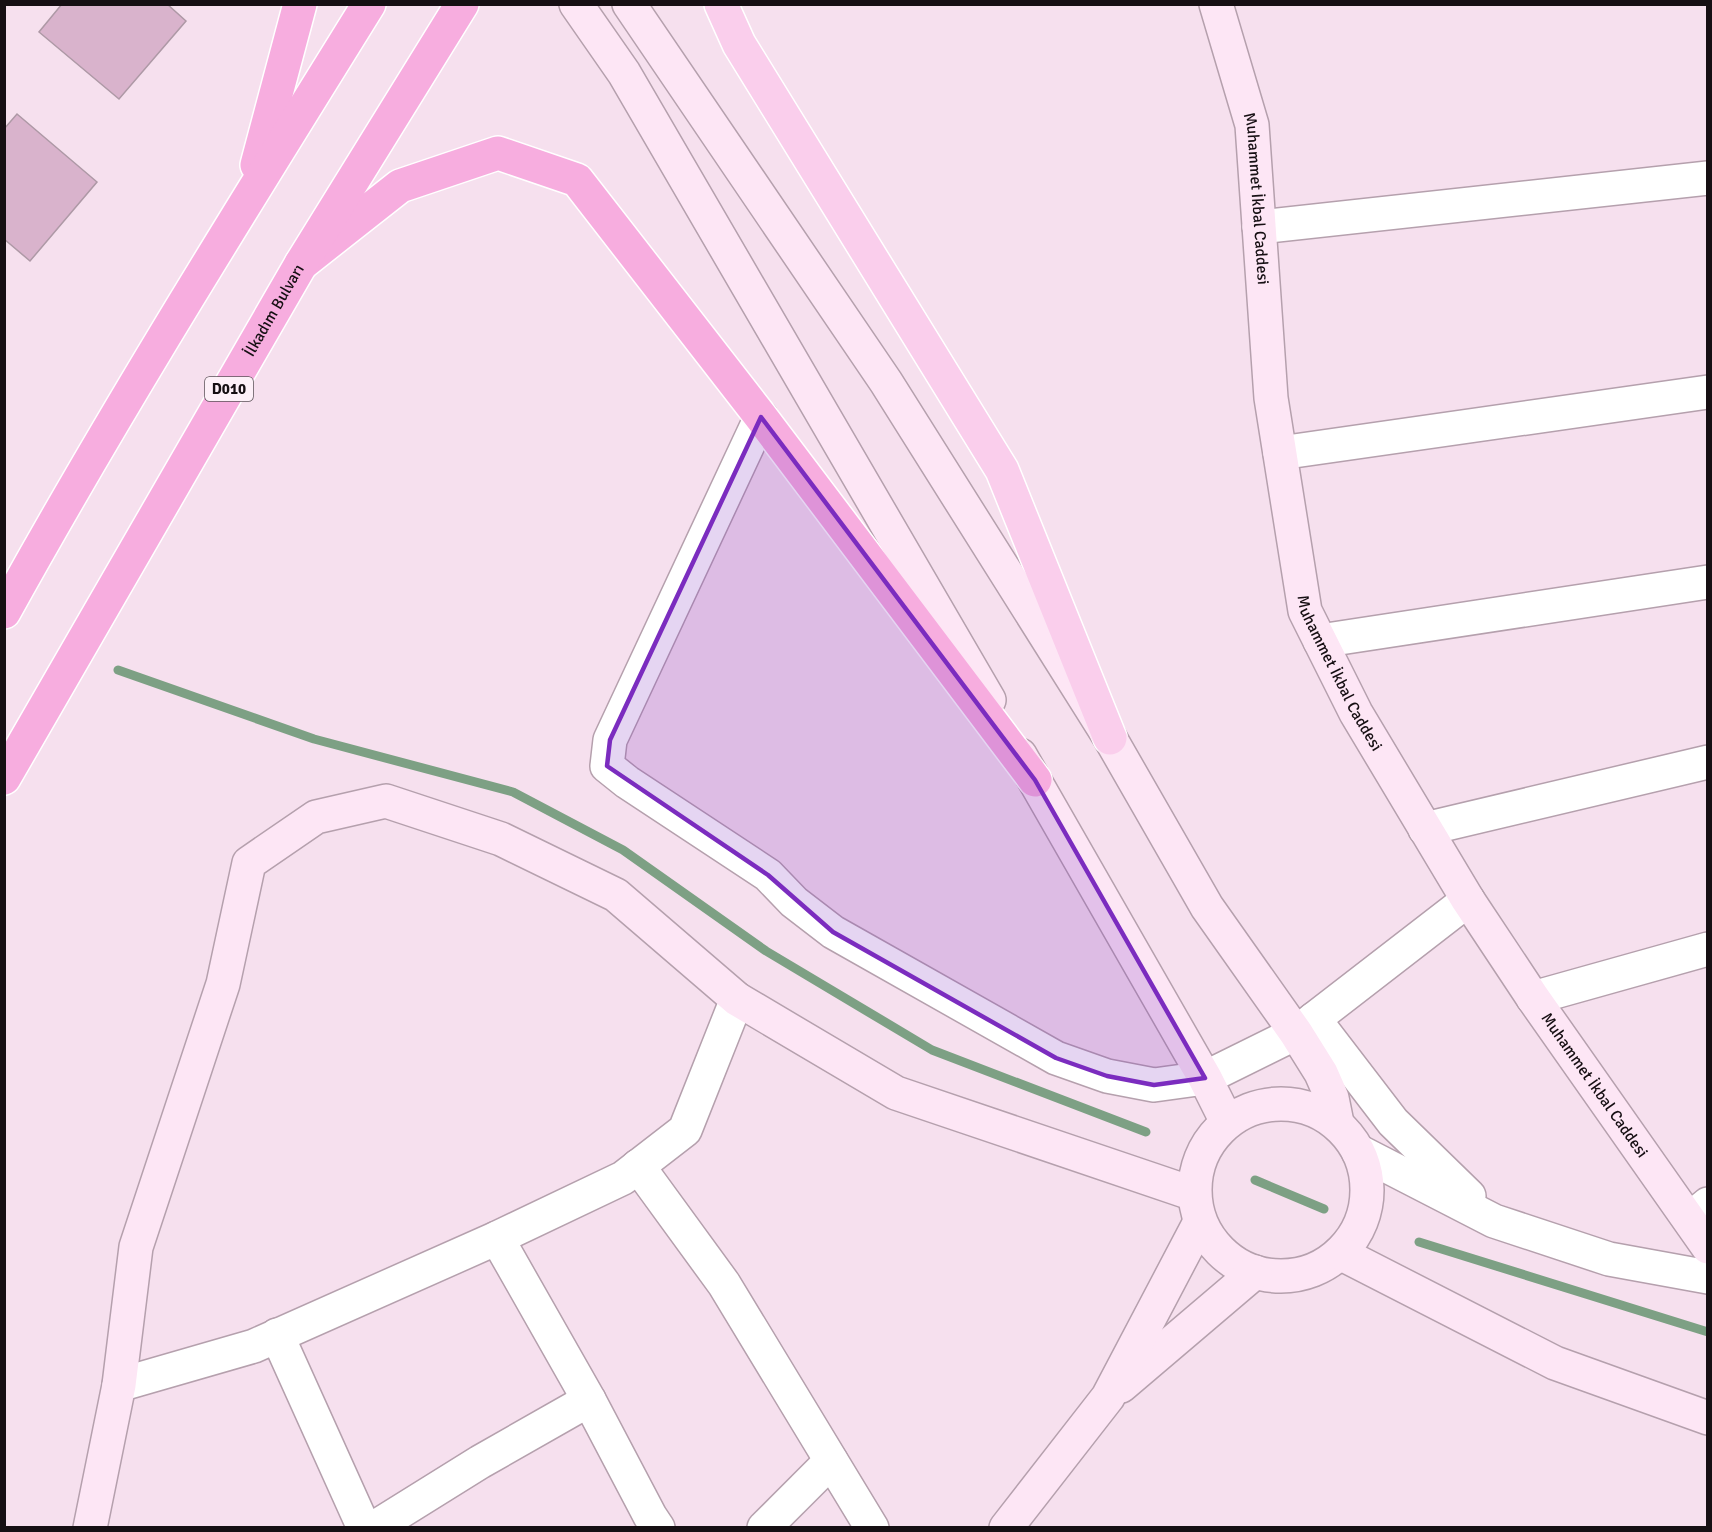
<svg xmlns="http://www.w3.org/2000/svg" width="1712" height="1532" viewBox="0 0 1712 1532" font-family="Signika,sans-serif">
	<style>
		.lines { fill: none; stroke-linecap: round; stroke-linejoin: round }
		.stream { stroke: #7da084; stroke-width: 9 }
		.building { fill: #d9b3cc; stroke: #ae99a6; stroke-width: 1.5 }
		.street-casing { stroke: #b5a0ad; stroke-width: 36 }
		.secondary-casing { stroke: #b5a0ad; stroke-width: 36 }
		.primary-casing { stroke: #fff; stroke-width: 36 }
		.highway-casing { stroke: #fff; stroke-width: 36 }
		.street { stroke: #fff; stroke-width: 33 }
		.secondary { stroke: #fde6f5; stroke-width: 33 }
		.primary { stroke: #faceec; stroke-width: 33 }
		.highway { stroke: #f7addf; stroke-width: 33 }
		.marked { fill: #7b2cbf; fill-opacity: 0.2; stroke: #7b2cbf; stroke-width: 4.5; stroke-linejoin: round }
		.labels { text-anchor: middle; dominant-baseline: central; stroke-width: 6; stroke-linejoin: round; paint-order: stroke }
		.shield { fill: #fdf0f8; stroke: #5b5258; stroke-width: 1.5 }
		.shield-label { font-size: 15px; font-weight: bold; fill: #160f13 }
		.street-label { font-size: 16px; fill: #160f13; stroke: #fdf0f8 }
	</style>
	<rect width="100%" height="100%" fill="#f6e0ee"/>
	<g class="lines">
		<g class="stream">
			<polyline points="118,670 314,739 513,792 623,850 766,951 932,1050 1146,1132"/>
			<polyline points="1255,1180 1324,1209"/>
			<polyline points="1419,1242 1708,1332"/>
		</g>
	</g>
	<g class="building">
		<polygon points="62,4 167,4 186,21 119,99 39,32"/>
		<polygon points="17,114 97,182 30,261 4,239 4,129"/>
	</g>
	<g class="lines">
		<defs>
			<g id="street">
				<polyline points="1259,227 1708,178"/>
				<polyline points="761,417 610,740 607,766 627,782 768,875 794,902 833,932 1056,1058 1107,1076 1154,1085 1205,1078 1296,1033 1468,900"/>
				<polyline points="1280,453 1708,392"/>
				<polyline points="1320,641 1708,582"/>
				<polyline points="1425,829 1708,762"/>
				<polyline points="1533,998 1708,949"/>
				<polyline points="1314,1019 1393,1122 1469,1196"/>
				<polyline points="1358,1151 1494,1221 1609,1259 1708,1277"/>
				<polyline points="638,1166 724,1284 872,1528"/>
				<polyline points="1690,1219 1708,1204"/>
				<polyline points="497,1238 589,1400 650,1516 658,1528"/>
				<polyline points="277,1335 364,1528"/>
				<polyline points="119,1385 254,1346 497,1238 623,1178 685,1130 737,999"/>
				<polyline points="374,1528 480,1462 589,1400"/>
				<polyline points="764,1528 831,1461"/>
			</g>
			<g id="secondary">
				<polyline points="576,4 624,73 989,700"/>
				<polyline points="629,4 886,382 1110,738 1207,907 1296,1033 1321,1073 1332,1098 1337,1123"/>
				<path id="s1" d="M1216 4 1252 125 1271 398 1305 611 1356 713 1468 900 1533 998 1708 1247"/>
				<polyline points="1020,755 1205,1078 1227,1122"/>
				<circle cx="1281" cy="1190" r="86"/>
				<polyline points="1340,1253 1555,1363 1708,1418"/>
				<polyline points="1121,1386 1255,1272"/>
				<polyline points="90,1528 119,1385 136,1247 223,984 249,863 316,817 386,801 501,839 616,895 737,999 896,1093 1194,1194"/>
				<polyline points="1006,1528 1108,1397 1200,1222"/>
			</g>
			<polyline id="primary" points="721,4 739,44 1002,470 1110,738"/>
			<g id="highway">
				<polyline points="257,165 300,4"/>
				<polyline points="301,264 400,186 498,153 577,180 761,417 1035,780"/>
				<path d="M4 612C118 406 245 204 369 4"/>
				<path id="s2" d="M4 778 301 264 462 4"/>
			</g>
		</defs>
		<use href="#street" class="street-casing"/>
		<use href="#secondary" class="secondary-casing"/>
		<use href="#primary" class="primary-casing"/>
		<use href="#highway" class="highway-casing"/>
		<use href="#street" class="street"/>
		<use href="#secondary" class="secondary"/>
		<use href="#primary" class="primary"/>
		<use href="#highway" class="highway"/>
	</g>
	<path class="marked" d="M761 417 1035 780 1205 1078 1154 1085 1107 1076 1056 1058 833 932 768 875 607 766 610 740Z"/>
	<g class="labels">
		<rect class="shield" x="205" y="377" width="48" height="24" rx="4.5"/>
		<g class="shield-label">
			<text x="229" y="389">D010</text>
		</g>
		<g class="street-label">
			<text stroke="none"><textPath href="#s1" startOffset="200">Muhammet İkbal Caddesi</textPath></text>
			<text stroke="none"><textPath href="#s2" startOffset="540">İlkadım Bulvarı</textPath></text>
			<text stroke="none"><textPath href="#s1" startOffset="686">Muhammet İkbal Caddesi</textPath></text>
			<text stroke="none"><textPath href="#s1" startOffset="1172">Muhammet İkbal Caddesi</textPath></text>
		</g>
	</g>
	<rect width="1712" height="1532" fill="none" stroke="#160f13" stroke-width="12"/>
</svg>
